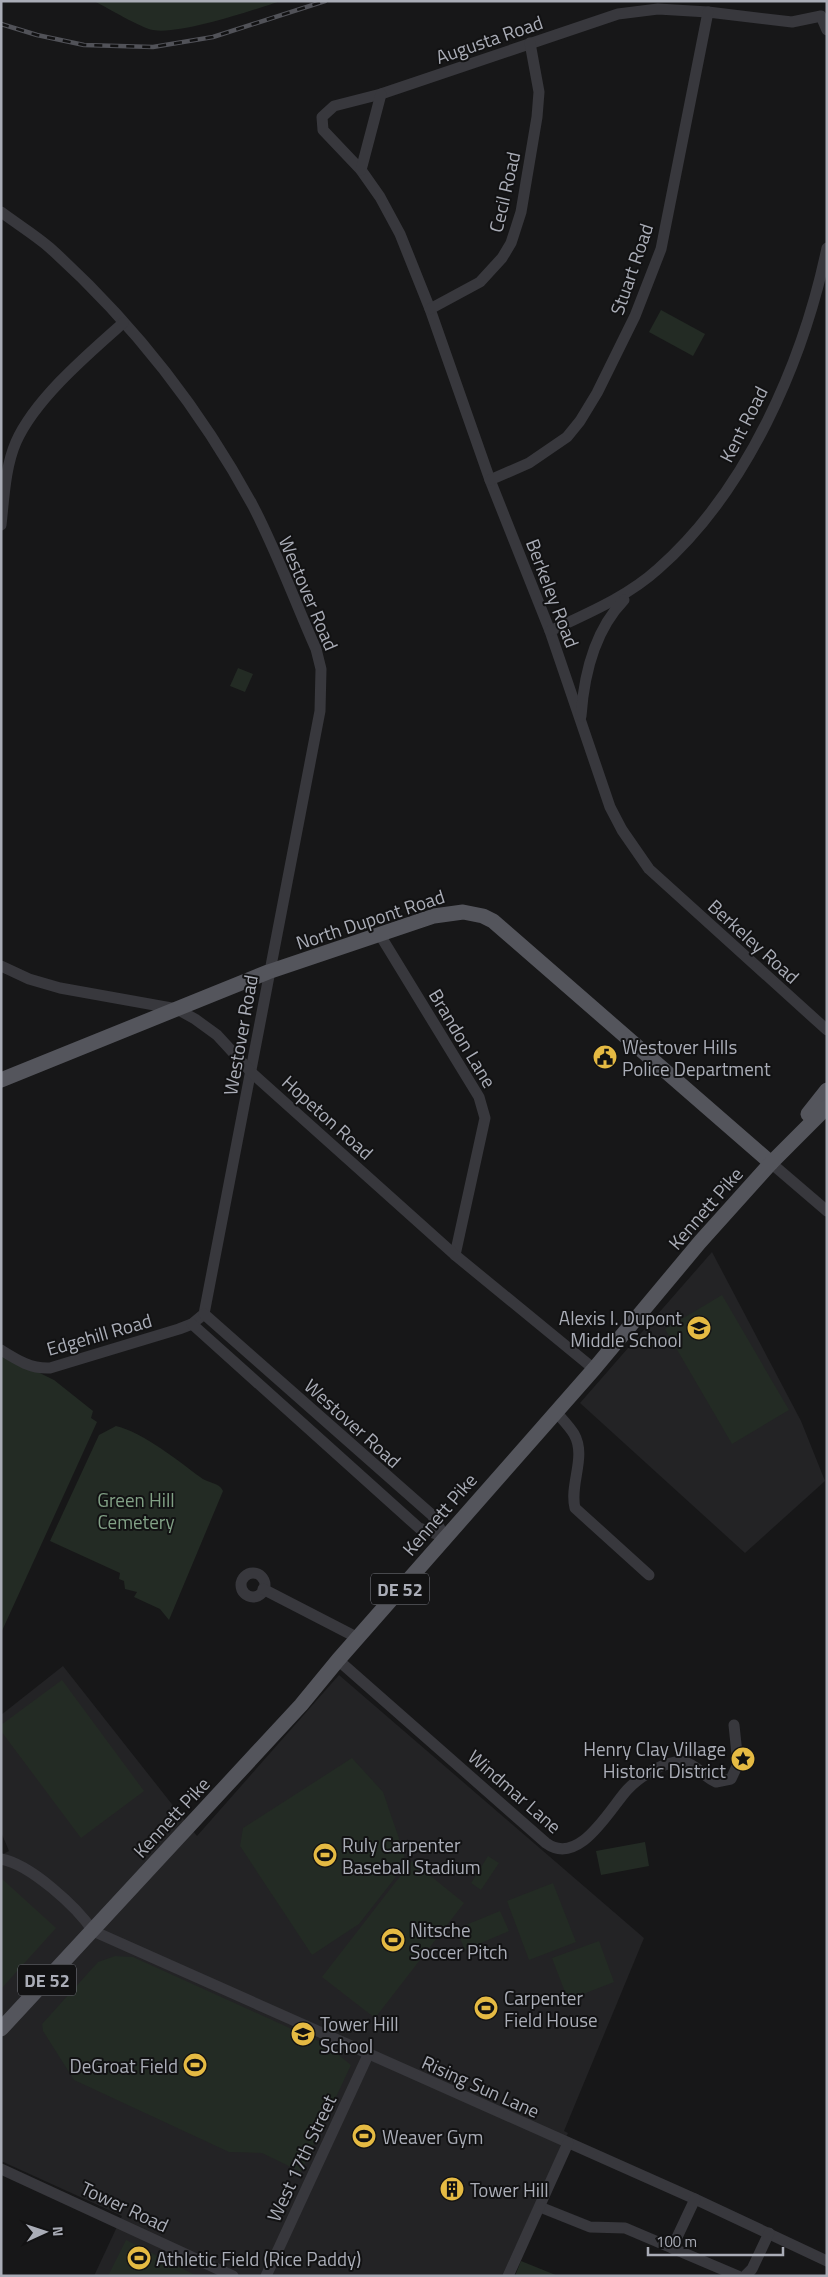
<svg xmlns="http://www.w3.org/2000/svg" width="828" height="2277" viewBox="0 0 828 2277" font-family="'Titillium Web',sans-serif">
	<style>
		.built { fill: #232325 }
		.green { fill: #232b24 }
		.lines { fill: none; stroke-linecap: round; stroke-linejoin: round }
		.minor { stroke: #38383d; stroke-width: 11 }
		.major { stroke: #54555c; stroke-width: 15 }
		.rail-casing { stroke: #515258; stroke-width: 4.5 }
		.rail { stroke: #121213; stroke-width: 2.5; stroke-dasharray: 8; stroke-linecap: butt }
		.labels { text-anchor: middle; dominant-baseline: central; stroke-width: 4; stroke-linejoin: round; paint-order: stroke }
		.shield { fill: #121213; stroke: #7c7e86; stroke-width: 1 }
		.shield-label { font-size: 18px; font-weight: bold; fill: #aaadb7 }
		.street-label { font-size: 19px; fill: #aaadb7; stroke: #121213 }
		.poi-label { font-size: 19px; fill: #aaadb7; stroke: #121213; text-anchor: start }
		.park-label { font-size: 19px; fill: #82a186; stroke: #121213 }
	</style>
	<rect width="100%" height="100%" fill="#171718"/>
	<g class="built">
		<polygon points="712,1252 801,1421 825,1481 745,1553 580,1403"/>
		<polygon points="63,1666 197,1836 339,1675 644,1938 564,2131 568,2133 561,2148 502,2276 94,2276 122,2216 1,2161 1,1855 9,1851 1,1832 1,1715"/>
	</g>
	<g class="green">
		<path d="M94 1H281C253 10 181 35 153 30 141 28 108 8 94 1Z"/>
		<polygon points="661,310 705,334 693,356 649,332"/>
		<polygon points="238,668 253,674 245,692 230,686"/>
		<polygon points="722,1295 789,1410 732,1444 665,1329"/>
		<polygon points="1,1354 54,1380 93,1411 91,1418 97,1422 1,1633"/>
		<path d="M116 1426C144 1433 177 1460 200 1477 207 1483 219 1482 223 1491L169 1620 160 1609 134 1597 137 1592 125 1589 124 1581 119 1579 120 1573 50 1541 99 1435Z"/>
		<polygon points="62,1680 144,1791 81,1838 1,1731 1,1725"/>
		<polygon points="352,1758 383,1792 404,1853 405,1862 402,1869 359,1924 312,1955 240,1846 243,1828"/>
		<polygon points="645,1842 649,1866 601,1875 596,1851"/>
		<polygon points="488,1856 499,1863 481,1890 471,1883"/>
		<polygon points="412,1861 464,1903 375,2018 322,1977"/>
		<polygon points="1,1878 56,1928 1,1989"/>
		<polygon points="553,1883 576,1942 529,1960 507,1901"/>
		<polygon points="500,1911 509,1931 465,1950 456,1929"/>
		<polygon points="599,1941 614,1982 568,2000 552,1958"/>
		<polygon points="115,1956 133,1957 325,2044 351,2065 301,2172 262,2153 229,2152 74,2080 43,2031 42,2024 98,1962"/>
		<polygon points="126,2240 197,2276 108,2276"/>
		<polygon points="521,2261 558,2276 515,2276"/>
	</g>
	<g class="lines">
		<g class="minor">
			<polyline points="827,30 821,16 792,22 708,12 658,9 618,14 381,94 334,106 322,117 323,130 361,170 380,197 400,234 430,309 490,480 550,631 610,807 622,830 649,869 827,1030"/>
			<polyline points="361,170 381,94"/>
			<path d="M1 212C17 224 35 235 50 248 131 321 201 410 253 506 277 552 295 602 316 649L321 669 320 711 204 1314 192 1324 179 1329 50 1368C31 1369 17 1360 1 1350"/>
			<polyline points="430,309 480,282 502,258 511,243 521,212 537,117 539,92 530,43"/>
			<polyline points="490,480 529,463 567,437 580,421 597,393 635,316 661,249 708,12"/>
			<path d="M1 525C4 499 5 467 16 442 35 399 88 354 123 323"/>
			<path d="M550 631C588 613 627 597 658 569 747 491 803 362 827 248"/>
			<path d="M581 716C584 674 594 631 624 600"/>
			<polyline points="380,935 479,1097 485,1118 455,1255"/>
			<polyline points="1,966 29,979 60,988 177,1009 195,1019 217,1035 252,1073 455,1255 594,1369"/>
			<polyline points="771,1163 827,1211"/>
			<polyline points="204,1314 432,1515 445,1537"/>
			<polyline points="192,1324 419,1528 445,1537"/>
			<path d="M556 1412C562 1419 569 1426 574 1434 587 1457 569 1484 575 1508L649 1575"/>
			<circle cx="253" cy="1585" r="12"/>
			<polyline points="263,1589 358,1638"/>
			<path d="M338 1660 546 1843C579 1867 609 1810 627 1790 639 1777 665 1760 684 1762 696 1764 705 1778 716 1782L731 1779 738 1764 734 1725"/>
			<path d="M1 1859C30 1864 77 1907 93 1931L695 2199 827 2261"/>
			<polyline points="1,2169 233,2276"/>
			<polyline points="540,2207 590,2227 625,2228 738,2276"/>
			<polyline points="672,2248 695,2199"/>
			<polyline points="266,2276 368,2055"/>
			<polyline points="508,2276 568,2143"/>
			<polyline points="745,2276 752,2269 769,2233"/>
		</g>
		<g class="major">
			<polyline points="1,1080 268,972 434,916 463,912 483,916 493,921 771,1163"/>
			<polyline points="808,1114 827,1090"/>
			<polyline points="1,2029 301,1705 338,1660 594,1369 700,1242 771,1163 827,1107"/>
		</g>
		<defs>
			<polyline id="rail" points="1,24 37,35 84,45 153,47 213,37 325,1"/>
		</defs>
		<use href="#rail" class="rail-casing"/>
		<use href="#rail" class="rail"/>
	</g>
	<defs>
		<symbol id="civic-disc" viewBox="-11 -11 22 22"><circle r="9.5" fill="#e5ba43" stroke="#121213"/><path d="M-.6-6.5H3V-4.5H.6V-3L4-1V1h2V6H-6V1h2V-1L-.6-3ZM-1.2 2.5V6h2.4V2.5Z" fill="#111"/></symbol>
		<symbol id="school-disc" viewBox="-11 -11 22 22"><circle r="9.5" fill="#e5ba43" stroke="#121213"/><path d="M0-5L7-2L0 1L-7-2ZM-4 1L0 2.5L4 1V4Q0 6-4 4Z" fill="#111"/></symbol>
		<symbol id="sight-disc" viewBox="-11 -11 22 22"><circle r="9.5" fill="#e5ba43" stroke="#121213"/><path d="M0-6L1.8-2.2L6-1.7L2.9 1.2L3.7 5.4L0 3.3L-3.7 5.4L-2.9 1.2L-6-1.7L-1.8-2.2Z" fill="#111"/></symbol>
		<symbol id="stadium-disc" viewBox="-11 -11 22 22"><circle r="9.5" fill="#e5ba43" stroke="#121213"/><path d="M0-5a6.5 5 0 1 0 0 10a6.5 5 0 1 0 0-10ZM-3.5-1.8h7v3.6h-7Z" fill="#111"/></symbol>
		<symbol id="building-disc" viewBox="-11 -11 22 22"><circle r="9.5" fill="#e5ba43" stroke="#121213"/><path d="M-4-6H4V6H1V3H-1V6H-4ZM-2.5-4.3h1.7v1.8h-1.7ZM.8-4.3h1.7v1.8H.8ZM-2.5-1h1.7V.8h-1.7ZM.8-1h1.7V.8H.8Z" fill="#111"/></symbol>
	</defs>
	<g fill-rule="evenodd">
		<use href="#civic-disc" x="591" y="1043" width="28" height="28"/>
		<use href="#school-disc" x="685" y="1314" width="28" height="28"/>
		<use href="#sight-disc" x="729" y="1745" width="28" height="28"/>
		<use href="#stadium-disc" x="311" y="1841" width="28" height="28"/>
		<use href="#stadium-disc" x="379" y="1926" width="28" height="28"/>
		<use href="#stadium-disc" x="472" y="1994" width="28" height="28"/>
		<use href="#school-disc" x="289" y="2020" width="28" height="28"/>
		<use href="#stadium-disc" x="181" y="2051" width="28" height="28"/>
		<use href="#stadium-disc" x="350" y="2122" width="28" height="28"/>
		<use href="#building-disc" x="438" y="2175" width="28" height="28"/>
		<use href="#stadium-disc" x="125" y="2244" width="28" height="28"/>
	</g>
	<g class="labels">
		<g class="shield">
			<rect x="371" y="1573.5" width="58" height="31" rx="4"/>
			<rect x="18" y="1964.5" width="58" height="31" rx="4"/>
		</g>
		<g class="shield-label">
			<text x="400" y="1589">DE 52</text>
			<text x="47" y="1980">DE 52</text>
		</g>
		<g class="street-label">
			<text transform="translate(489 39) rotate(-19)">Augusta Road</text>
			<text transform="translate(504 192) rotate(-77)">Cecil Road</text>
			<text transform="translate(631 269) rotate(-71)">Stuart Road</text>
			<text transform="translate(743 424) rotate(-63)">Kent Road</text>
			<text transform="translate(309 593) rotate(67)">Westover Road</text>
			<text transform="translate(553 593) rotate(69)">Berkeley Road</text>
			<text transform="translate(370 919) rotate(-18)">North Dupont Road</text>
			<text transform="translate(754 941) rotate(42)">Berkeley Road</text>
			<text transform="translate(240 1035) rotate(-80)">Westover Road</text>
			<text transform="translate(463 1038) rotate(59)">Brandon Lane</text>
			<text transform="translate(328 1117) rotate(42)">Hopeton Road</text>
			<text transform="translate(705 1208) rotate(-49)">Kennett Pike</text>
			<text transform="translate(99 1334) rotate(-16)">Edgehill Road</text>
			<text transform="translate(353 1423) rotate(42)">Westover Road</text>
			<text transform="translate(439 1514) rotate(-49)">Kennett Pike</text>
			<text transform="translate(515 1791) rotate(41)">Windmar Lane</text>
			<text transform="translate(171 1817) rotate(-47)">Kennett Pike</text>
			<text transform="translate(481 2086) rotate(24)">Rising Sun Lane</text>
			<text transform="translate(301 2158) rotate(-65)">West 17th Street</text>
			<text transform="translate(125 2206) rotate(25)">Tower Road</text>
		</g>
		<g class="poi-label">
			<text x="622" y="1046">Westover Hills<tspan x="622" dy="22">Police Department</tspan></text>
			<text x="682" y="1317" text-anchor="end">Alexis I. Dupont<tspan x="682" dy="22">Middle School</tspan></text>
			<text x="726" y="1748" text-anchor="end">Henry Clay Village<tspan x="726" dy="22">Historic District</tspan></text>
			<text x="342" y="1844">Ruly Carpenter<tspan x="342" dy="22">Baseball Stadium</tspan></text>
			<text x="410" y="1929">Nitsche<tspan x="410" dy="22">Soccer Pitch</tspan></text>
			<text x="504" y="1997">Carpenter<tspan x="504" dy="22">Field House</tspan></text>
			<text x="320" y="2023">Tower Hill<tspan x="320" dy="22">School</tspan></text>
			<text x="178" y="2065" text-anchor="end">DeGroat Field</text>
			<text x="382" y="2136">Weaver Gym</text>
			<text x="470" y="2189">Tower Hill</text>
			<text x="156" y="2258">Athletic Field (Rice Paddy)</text>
		</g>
		<g class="park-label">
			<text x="136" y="1499">Green Hill<tspan x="136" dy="22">Cemetery</tspan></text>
		</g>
	</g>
	<rect width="828" height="2277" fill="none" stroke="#aaadb7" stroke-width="5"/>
	<g transform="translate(45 2232) rotate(87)" stroke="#121213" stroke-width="4" paint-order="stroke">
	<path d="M0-4L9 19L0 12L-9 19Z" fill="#aaadb7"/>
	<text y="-8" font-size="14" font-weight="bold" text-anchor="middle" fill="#aaadb7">N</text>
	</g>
	<path d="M648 2247v8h135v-8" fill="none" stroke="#aaadb7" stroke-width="2.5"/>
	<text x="656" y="2247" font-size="15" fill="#aaadb7" stroke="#121213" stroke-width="4" paint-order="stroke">100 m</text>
</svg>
